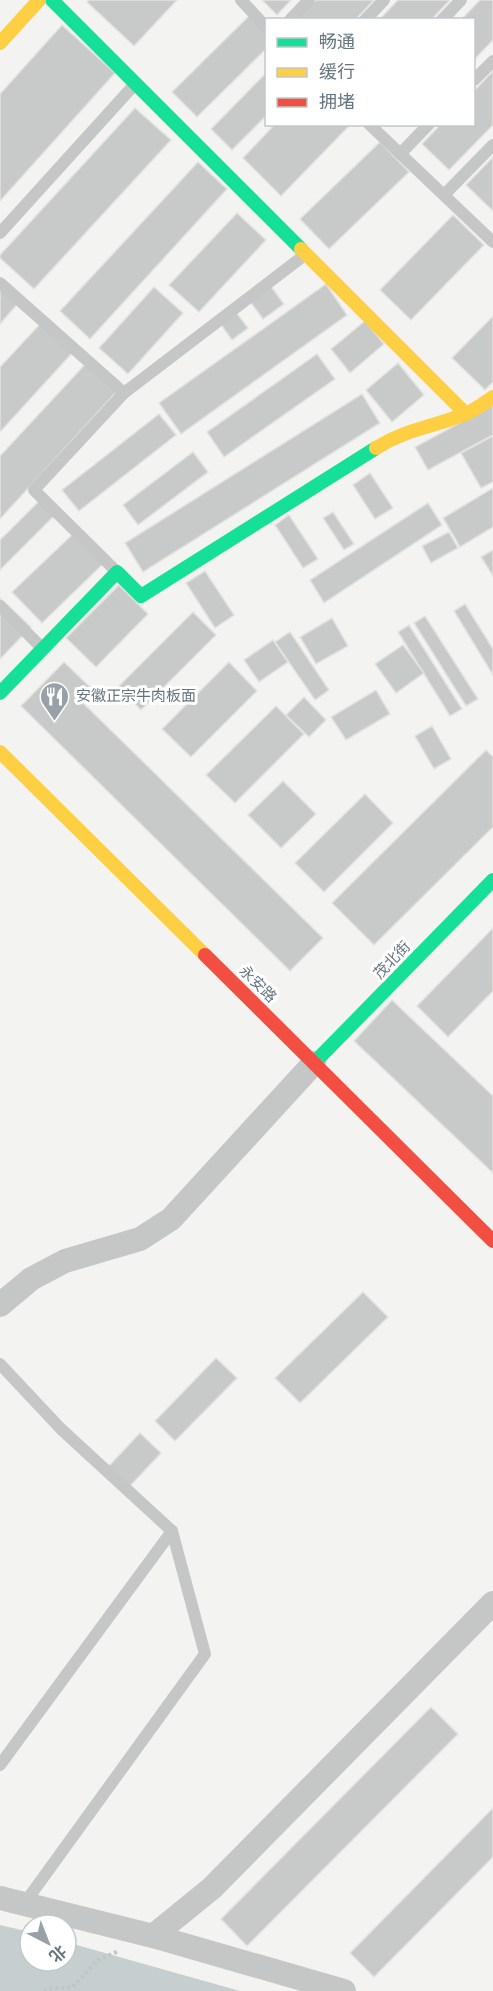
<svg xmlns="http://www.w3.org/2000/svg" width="493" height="1991" viewBox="0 0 493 1991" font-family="'Nunito Sans','Noto Sans SC',sans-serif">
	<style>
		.water { fill: #c6cfd0 }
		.building { fill: #c8caca; stroke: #e2e2e1; stroke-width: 1.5 }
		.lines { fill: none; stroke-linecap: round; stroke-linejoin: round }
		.path { stroke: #c3c4c5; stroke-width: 4; stroke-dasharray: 3 3; stroke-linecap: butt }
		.lane { stroke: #c5c7c7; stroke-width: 12 }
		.street { stroke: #c5c7c7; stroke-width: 24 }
		.fast { stroke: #16e098; stroke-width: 14 }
		.slow { stroke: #ffcf43; stroke-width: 14 }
		.jam { stroke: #f24e42; stroke-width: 14 }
		.labels { text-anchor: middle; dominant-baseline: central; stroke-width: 6; stroke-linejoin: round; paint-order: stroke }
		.poi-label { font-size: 15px; fill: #65757f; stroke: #fff; text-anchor: start }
		.street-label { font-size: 15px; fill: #65757f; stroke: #fff }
	</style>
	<rect width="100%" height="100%" fill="#f3f3f1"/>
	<polygon class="water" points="0,1925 30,1932 30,1961 66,1961 66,1942 240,1991 0,1991"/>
	<g class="building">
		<polygon points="89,0 177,0 134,46 87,2"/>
		<polygon points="262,0 291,0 277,15"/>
		<polygon points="316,0 374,0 355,20 297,20"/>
		<polygon points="398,0 450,0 431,20 379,20"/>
		<polygon points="480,0 493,0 493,40 474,60 474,20 461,20"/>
		<polygon points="254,11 266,25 266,49 197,117 172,92"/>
		<polygon points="62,25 115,73 0,201 0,94"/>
		<polygon points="493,71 493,125 449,170 422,144 441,124 474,124 474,91"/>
		<polygon points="266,73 266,116 232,150 211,129"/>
		<polygon points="135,108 171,140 34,289 0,258 0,255"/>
		<polygon points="275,124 351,124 281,196 243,158"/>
		<polygon points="380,142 409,172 329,249 300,219"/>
		<polygon points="493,157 493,211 466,185"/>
		<polygon points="198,162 227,189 90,339 60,311"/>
		<polygon points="237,213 266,240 199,312 169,285"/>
		<polygon points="453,215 484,245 411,320 380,290"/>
		<polygon points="0,282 21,300 0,324"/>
		<polygon points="326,284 347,315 181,434 159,403"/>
		<polygon points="270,285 284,304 263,319 249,300"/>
		<polygon points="154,287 183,313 128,374 99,348"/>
		<polygon points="232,307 248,328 232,340 217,319"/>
		<polygon points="493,316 493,382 485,390 452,358"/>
		<polygon points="365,321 384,344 350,373 331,349"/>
		<polygon points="42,322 74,351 0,432 0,367"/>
		<polygon points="317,354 335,379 224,457 207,432"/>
		<polygon points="90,359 121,387 0,519 0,456"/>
		<polygon points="398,363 424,395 392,422 366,390"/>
		<polygon points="362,394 380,423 143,572 125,543"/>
		<polygon points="493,405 493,435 428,470 415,447"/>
		<polygon points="159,414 176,435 79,511 62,490"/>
		<polygon points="493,436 493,482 481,488 461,453"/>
		<polygon points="193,452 208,472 138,525 123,505"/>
		<polygon points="370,473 393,508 375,519 353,485"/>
		<polygon points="493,488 493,527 460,547 443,518"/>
		<polygon points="41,499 56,514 0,570 0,540"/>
		<polygon points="428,503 442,525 324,603 310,580"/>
		<polygon points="333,512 354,544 344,550 323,518"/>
		<polygon points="289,515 318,559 303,568 275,525"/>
		<polygon points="449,532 458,548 431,563 422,546"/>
		<polygon points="74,533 104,563 42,623 12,592"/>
		<polygon points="493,550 493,576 481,557"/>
		<polygon points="205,571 234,615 215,628 186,583"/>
		<polygon points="119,585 148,614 96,667 66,638"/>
		<polygon points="0,598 31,627 0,659"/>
		<polygon points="465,604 493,649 493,675 454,611"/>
		<polygon points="193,612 216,635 141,710 118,687"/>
		<polygon points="425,616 478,699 466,706 414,623"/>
		<polygon points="332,618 348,646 316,664 300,637"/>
		<polygon points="409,625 462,709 450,716 398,632"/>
		<polygon points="290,632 329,690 315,700 275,642"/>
		<polygon points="273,640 288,662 259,682 244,660"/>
		<polygon points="403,645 424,673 396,693 375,664"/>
		<polygon points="64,662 91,688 79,699 323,938 290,971 21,706"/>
		<polygon points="229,662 257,691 191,757 162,729"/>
		<polygon points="376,690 390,714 346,740 331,717"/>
		<polygon points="304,697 326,720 309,737 286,715"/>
		<polygon points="276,706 304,734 235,803 206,775"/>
		<polygon points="432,726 451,759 434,769 415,736"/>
		<polygon points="486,750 493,757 493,827 374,945 332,903"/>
		<polygon points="283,781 316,814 281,848 248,815"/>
		<polygon points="365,794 393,823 324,892 295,863"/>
		<polygon points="493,928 493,991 448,1037 417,1006"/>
		<polygon points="392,1000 493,1096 493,1173 354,1041"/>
		<polygon points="363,1292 388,1317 300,1403 275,1378"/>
		<polygon points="216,1358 237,1378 175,1441 155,1421"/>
		<polygon points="140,1433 161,1453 129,1487 108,1467"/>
		<polygon points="431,1707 458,1734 247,1946 221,1919"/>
		<polygon points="493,1808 493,1857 374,1977 350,1953"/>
	</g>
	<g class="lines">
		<polyline class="path" points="44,1991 47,1989 73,1987 98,1960 119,1951"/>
		<g class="lane">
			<polyline points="241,0 266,27"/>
			<polyline points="290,20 309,0"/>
			<polyline points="365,20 384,0"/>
			<polyline points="442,20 461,0"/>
			<polyline points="474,80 493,61"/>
			<polyline points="369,124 493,242"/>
			<polyline points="400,154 429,124"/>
			<polyline points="444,195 493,145"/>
			<polyline points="0,233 135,84"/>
			<polyline points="0,283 124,393 306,254"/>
			<polyline points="116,571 34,490 124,393"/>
			<polyline points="0,606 42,648"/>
			<polyline points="0,1364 61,1429 172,1531 205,1654 24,1904"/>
			<polyline points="0,1765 172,1531"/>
		</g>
		<g class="street">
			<polyline points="0,1305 31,1279 65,1261 140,1239 171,1219 314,1063"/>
			<polyline points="0,1898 153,1936 344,1991"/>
			<polyline points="153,1936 212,1888 493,1603"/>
		</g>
		<g class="fast">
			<polyline points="52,0 301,249"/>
			<polyline points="0,693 117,572 141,596 376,448"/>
			<polyline points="314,1063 493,880"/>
		</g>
		<g class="slow">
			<polyline points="0,43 39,0"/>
			<polyline points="301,249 466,414"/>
			<path d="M376 448C406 429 433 427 465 414 475 410 484 403 493 397"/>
			<polyline points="0,752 205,955"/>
		</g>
		<polyline class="jam" points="205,955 493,1241"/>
	</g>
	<defs>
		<symbol id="restaurant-pin" viewBox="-11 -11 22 30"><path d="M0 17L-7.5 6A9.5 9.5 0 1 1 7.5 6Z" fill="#97a1a7" stroke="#fff"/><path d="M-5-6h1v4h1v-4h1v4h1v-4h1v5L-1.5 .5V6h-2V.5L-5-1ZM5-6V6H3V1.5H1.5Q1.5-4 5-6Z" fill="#fff"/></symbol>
	</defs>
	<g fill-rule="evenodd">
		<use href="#restaurant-pin" x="38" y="680" width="33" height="45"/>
	</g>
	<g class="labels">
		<g class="poi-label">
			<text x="76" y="696">安徽正宗牛肉板面</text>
		</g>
		<g class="street-label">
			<text transform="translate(392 960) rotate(-46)">茂北街</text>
			<text transform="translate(258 984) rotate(45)">永安路</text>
		</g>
	</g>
	<rect x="265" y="18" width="210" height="108" fill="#ffffff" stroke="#c1c8cc" stroke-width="1.5"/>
	<rect x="277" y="38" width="30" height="9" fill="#16e098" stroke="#c1c8cc" stroke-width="1.5"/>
	<text x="319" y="48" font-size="18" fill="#65757f">畅通</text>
	<rect x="277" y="68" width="30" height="9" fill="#ffcf43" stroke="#c1c8cc" stroke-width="1.5"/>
	<text x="319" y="78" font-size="18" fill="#65757f">缓行</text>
	<rect x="277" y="98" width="30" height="9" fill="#f24e42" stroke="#c1c8cc" stroke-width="1.5"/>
	<text x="319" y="108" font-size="18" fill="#65757f">拥堵</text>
	<g transform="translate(48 1943) rotate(138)"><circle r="28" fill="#ffffff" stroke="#c1c8cc" stroke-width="1.5"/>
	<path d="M0-4.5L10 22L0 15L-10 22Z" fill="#97a1a7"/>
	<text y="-9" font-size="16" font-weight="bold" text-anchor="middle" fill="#65757f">北</text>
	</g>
</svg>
